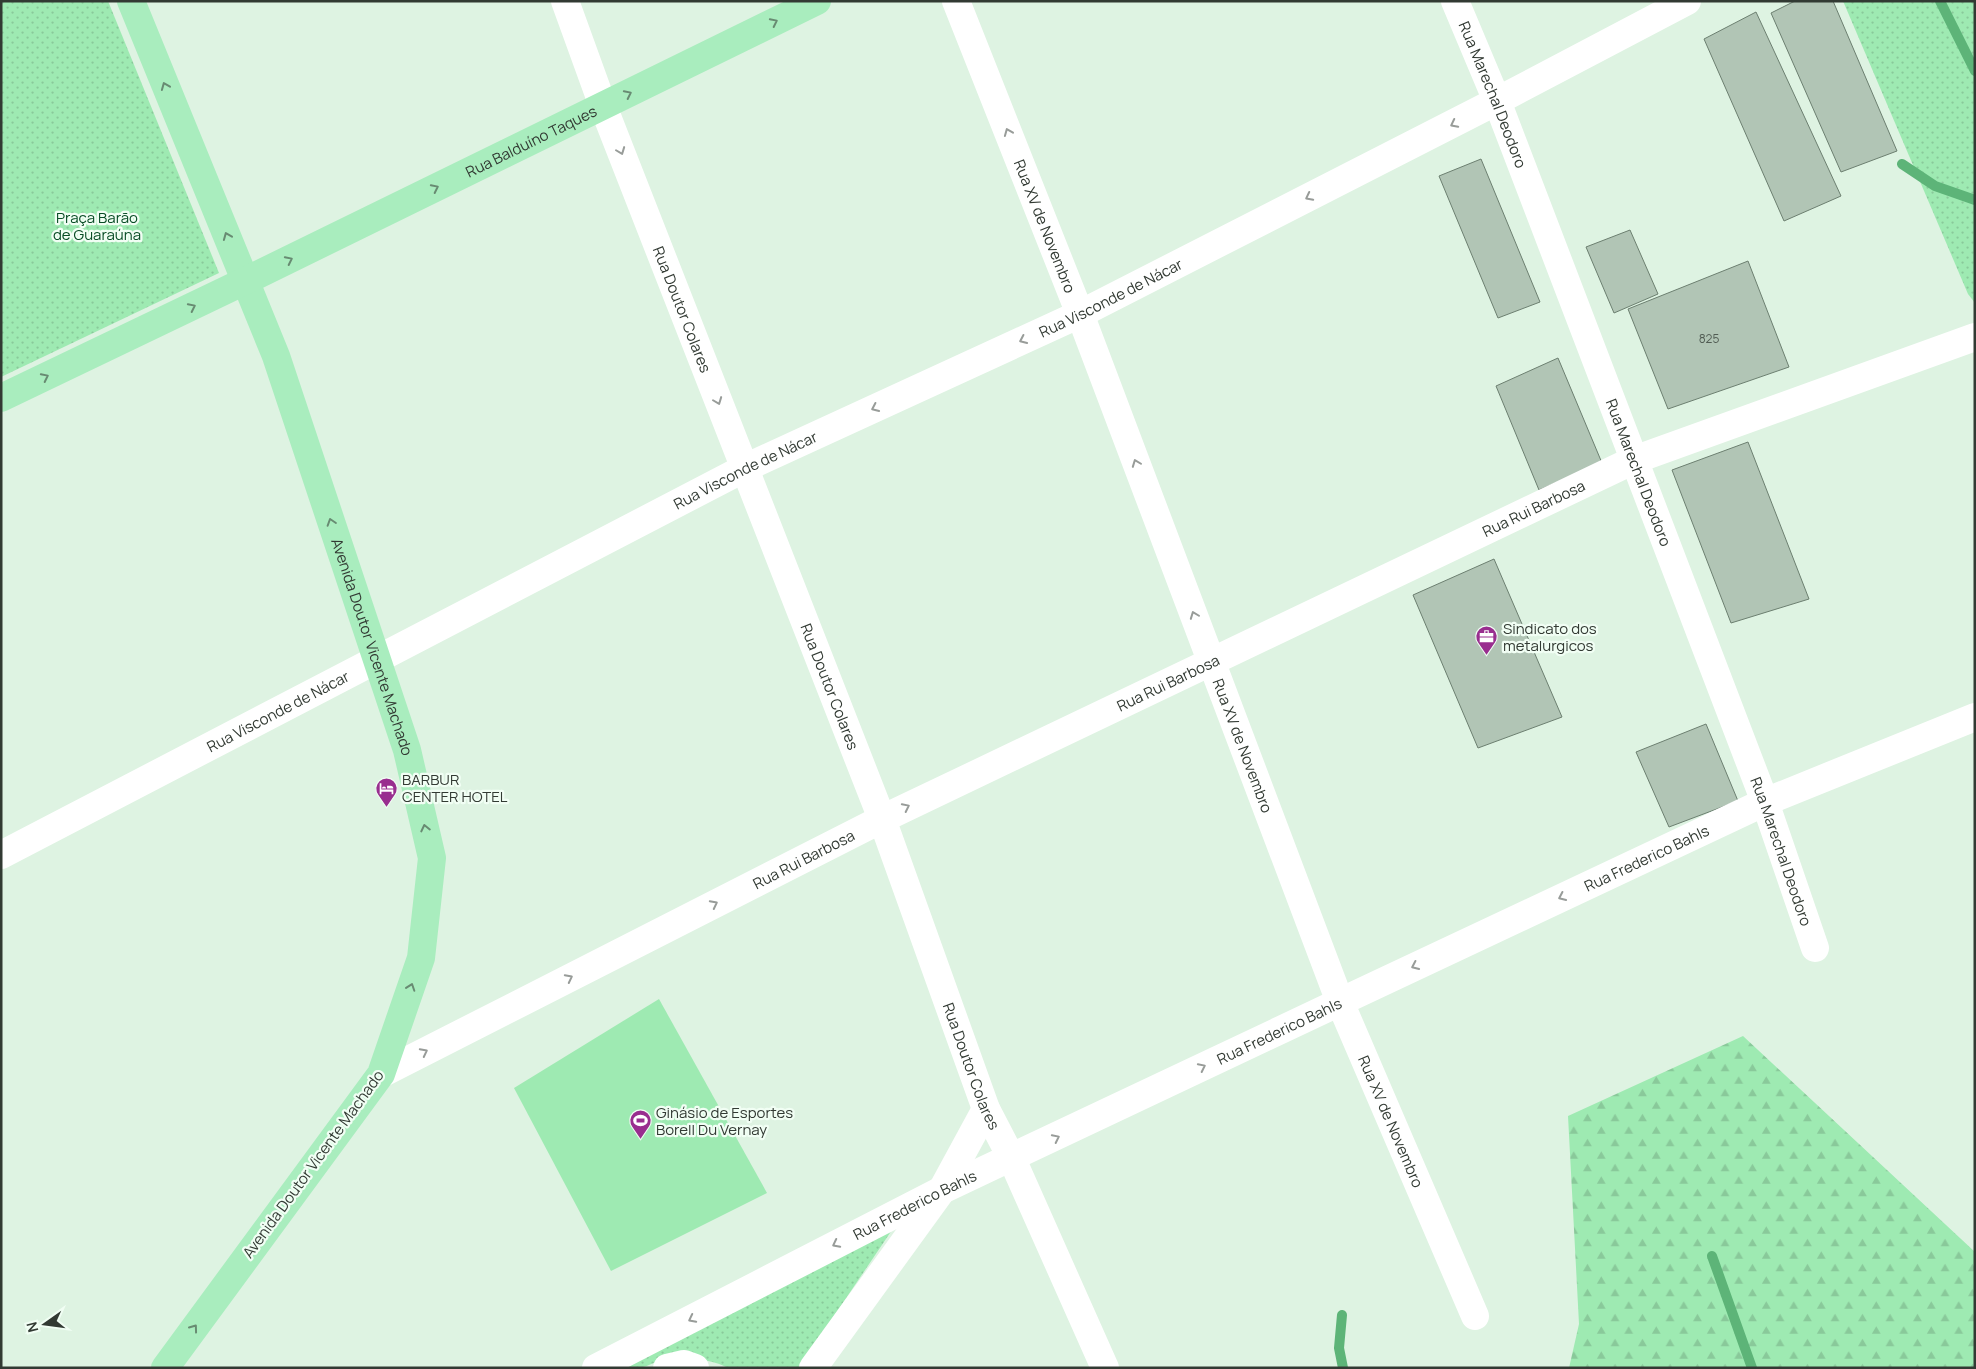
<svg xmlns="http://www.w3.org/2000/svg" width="1976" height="1369" viewBox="0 0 1976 1369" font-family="Manrope,sans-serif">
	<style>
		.grass { fill: url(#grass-dots) }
		.forest { fill: url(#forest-firs) }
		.pitch { fill: #9eeab2 }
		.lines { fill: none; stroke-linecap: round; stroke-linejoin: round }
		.stream { stroke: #5db478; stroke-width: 10 }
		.building { fill: #b1c5b5; stroke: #6c7f70 }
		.minor { stroke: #fff; stroke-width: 28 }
		.primary { stroke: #a9edbe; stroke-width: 28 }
		.oneway { stroke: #688b72 }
		.oneway2 { stroke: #989c99 }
		.labels { text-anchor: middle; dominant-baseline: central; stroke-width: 4.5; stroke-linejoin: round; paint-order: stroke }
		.number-label { font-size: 12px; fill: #525d54 }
		.street-label { font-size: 15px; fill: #323a33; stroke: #f1fef4 }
		.park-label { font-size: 15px; fill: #084c25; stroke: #f1fef4 }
		.poi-label { font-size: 15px; fill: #323a33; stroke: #f1fef4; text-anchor: start }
	</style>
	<defs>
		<pattern id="grass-dots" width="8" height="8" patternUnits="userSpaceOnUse" patternTransform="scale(1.25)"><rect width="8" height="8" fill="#9eeab2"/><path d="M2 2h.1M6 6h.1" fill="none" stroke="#89c99a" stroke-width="1.8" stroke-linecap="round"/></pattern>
		<pattern id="forest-firs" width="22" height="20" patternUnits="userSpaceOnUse" patternTransform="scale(1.25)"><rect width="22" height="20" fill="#9eeab2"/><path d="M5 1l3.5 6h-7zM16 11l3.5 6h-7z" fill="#89c99a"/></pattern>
	</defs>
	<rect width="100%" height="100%" fill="#def3e2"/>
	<g class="grass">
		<polygon points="1,1 108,1 219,273 1,377"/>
		<polygon points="1843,1 1975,1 1975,303 1968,294"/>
		<path d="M892 1230 799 1368H728C708 1357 679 1357 658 1362 652 1363 648 1366 643 1367 632 1369 618 1368 607 1368Z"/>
	</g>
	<polygon class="forest" points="1743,1036 1975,1252 1975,1368 1569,1368 1579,1324 1568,1116"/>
	<polygon class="pitch" points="659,999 767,1193 611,1271 514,1088"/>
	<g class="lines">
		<g class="stream">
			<polyline points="1940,1 1975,71"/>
			<polyline points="1902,164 1935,186 1975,200"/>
			<polyline points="1712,1256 1752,1368"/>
			<polyline points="1342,1315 1339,1348 1343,1368"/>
		</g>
	</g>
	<g class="building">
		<polygon points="1795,1 1833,1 1897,151 1841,172 1771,13"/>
		<polygon points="1756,12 1841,196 1784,221 1704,39"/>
		<polygon points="1481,159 1540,302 1498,318 1439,176"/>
		<polygon points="1630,230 1658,294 1614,313 1586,247"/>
		<polygon points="1748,261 1789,367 1668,409 1628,309"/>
		<polygon points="1558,358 1602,463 1539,490 1496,386"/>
		<polygon points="1748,442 1809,599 1731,623 1672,470"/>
		<polygon points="1494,559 1562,717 1478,748 1413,595"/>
		<polygon points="1706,724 1738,801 1669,827 1636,752"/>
	</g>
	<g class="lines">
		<g class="minor">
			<path id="s1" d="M565 1 603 106 882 819 986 1109 1012 1159 1105 1368"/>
			<path id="s2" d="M956 1 1080 314 1340 1002 1475 1316"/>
			<path id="s3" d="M1455 1 1497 101 1765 802 1815 948"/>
			<path id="s4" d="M1 855 745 468 1080 314 1497 101 1687 1"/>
			<path id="s5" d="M381 1074 882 819 1634 460 1975 337"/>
			<path id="s6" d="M596 1368 942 1190 1340 1002 1765 802 1975 717"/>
			<polyline points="667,1368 684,1364 695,1368"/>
			<polyline points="813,1368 942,1190 986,1109"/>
		</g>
		<g class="primary">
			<path id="s7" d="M131 1 276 356 407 750 432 858 421 958 381 1074 165 1368"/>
			<path id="s8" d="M1 398 245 281 817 1"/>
		</g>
	</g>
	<defs><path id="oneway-chevron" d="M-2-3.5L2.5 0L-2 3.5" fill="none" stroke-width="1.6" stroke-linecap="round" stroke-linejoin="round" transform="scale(1.25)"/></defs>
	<g class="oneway">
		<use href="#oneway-chevron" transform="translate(774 22) rotate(-26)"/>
		<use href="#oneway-chevron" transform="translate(165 86) rotate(-112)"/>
		<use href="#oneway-chevron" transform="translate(628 94) rotate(-26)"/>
		<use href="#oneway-chevron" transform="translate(435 188) rotate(-26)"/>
		<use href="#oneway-chevron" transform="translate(227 236) rotate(-112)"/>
		<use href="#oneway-chevron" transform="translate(289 260) rotate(-26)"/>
		<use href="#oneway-chevron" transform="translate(192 307) rotate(-26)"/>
		<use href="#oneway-chevron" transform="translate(45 377) rotate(-26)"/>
		<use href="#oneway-chevron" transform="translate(331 522) rotate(-108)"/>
		<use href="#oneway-chevron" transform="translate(425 828) rotate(-103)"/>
		<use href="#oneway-chevron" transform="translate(411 987) rotate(-71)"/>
		<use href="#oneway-chevron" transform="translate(194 1328) rotate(-54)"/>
	</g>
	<g class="oneway2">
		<use href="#oneway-chevron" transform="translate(1454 124) rotate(153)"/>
		<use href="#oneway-chevron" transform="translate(1008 132) rotate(-112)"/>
		<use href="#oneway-chevron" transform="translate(621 151) rotate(69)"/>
		<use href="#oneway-chevron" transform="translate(1309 197) rotate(153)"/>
		<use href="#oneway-chevron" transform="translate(1023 340) rotate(155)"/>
		<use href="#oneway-chevron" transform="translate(718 401) rotate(69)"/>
		<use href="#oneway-chevron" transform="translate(875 408) rotate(155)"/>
		<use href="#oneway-chevron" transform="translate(1136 463) rotate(-111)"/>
		<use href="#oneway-chevron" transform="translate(1194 615) rotate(-111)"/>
		<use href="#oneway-chevron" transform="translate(906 807) rotate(-26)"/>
		<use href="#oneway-chevron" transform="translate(1562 897) rotate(155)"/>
		<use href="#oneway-chevron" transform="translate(714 904) rotate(-27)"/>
		<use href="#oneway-chevron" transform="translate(1415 966) rotate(155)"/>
		<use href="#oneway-chevron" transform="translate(569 978) rotate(-27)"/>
		<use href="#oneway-chevron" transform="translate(424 1052) rotate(-27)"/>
		<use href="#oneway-chevron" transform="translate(1202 1067) rotate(-26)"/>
		<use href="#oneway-chevron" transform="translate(1056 1138) rotate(-26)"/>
		<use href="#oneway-chevron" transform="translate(836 1244) rotate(153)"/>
		<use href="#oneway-chevron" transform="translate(692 1319) rotate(153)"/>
	</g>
	<defs>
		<symbol id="office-pin" viewBox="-11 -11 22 30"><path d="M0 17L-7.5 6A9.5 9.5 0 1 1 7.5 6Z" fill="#992e8f" stroke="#f1fef4"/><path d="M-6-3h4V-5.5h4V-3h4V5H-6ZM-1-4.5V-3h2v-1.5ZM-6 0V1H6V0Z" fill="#fff"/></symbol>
		<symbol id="hotel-pin" viewBox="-11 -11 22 30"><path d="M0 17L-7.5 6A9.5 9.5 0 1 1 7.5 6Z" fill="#992e8f" stroke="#f1fef4"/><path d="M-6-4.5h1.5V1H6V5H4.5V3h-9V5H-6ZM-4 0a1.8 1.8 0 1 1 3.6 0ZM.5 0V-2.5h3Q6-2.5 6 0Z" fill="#fff"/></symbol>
		<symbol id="stadium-pin" viewBox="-11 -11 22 30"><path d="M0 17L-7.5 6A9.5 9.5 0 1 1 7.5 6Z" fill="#992e8f" stroke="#f1fef4"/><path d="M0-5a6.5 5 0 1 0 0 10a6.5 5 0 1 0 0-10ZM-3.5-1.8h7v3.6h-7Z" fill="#fff"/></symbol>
	</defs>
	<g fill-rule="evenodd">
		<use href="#office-pin" x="1474" y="624" width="25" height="34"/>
		<use href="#hotel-pin" x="374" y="776" width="25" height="34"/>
		<use href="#stadium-pin" x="628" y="1108" width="25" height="34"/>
	</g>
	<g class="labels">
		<g class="number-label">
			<text x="1709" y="338">825</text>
		</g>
		<g class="street-label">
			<text stroke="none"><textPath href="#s3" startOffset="101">Rua Marechal Deodoro</textPath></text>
			<text stroke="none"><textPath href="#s8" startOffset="589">Rua Balduíno Taques</textPath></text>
			<text stroke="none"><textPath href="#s2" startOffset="242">Rua XV de Novembro</textPath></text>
			<text stroke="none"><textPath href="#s4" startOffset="1242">Rua Visconde de Nácar</textPath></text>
			<text stroke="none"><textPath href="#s1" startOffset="330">Rua Doutor Colares</textPath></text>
			<text stroke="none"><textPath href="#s4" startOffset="838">Rua Visconde de Nácar</textPath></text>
			<text stroke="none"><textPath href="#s3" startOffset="506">Rua Marechal Deodoro</textPath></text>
			<text stroke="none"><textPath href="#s5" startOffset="1284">Rua Rui Barbosa</textPath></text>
			<text stroke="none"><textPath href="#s7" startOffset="690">Avenida Doutor Vicente Machado</textPath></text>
			<text stroke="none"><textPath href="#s5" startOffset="879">Rua Rui Barbosa</textPath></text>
			<text stroke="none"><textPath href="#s1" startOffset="735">Rua Doutor Colares</textPath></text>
			<text stroke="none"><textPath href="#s4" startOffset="312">Rua Visconde de Nácar</textPath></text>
			<text stroke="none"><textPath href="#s2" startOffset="798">Rua XV de Novembro</textPath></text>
			<text stroke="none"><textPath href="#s3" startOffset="911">Rua Marechal Deodoro</textPath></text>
			<text stroke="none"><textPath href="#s6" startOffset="1168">Rua Frederico Bahls</textPath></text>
			<text stroke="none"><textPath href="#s5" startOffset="474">Rua Rui Barbosa</textPath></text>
			<text stroke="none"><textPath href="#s6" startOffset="762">Rua Frederico Bahls</textPath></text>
			<text stroke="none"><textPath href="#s1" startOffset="1140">Rua Doutor Colares</textPath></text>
			<text stroke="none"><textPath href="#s2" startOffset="1202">Rua XV de Novembro</textPath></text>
			<text transform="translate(313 1164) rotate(-54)">Avenida Doutor Vicente Machado</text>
			<text stroke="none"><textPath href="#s6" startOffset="358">Rua Frederico Bahls</textPath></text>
		</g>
		<g class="park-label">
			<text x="97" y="217">Praça Barão<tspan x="97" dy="17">de Guaraúna</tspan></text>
		</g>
		<g class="poi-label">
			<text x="1503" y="628">Sindicato dos<tspan x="1503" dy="17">metalurgicos</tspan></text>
			<text x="402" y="779">BARBUR<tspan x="402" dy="17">CENTER HOTEL</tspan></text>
			<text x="656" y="1112">Ginásio de Esportes<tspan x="656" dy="17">Borell Du Vernay</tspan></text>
		</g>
	</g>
	<rect width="1976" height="1369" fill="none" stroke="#323a33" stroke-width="5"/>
	<g transform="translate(45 1324) rotate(256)" stroke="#f1fef4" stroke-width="4" paint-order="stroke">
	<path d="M0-4L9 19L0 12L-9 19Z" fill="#323a33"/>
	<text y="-8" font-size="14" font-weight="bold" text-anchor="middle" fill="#323a33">N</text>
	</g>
</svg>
